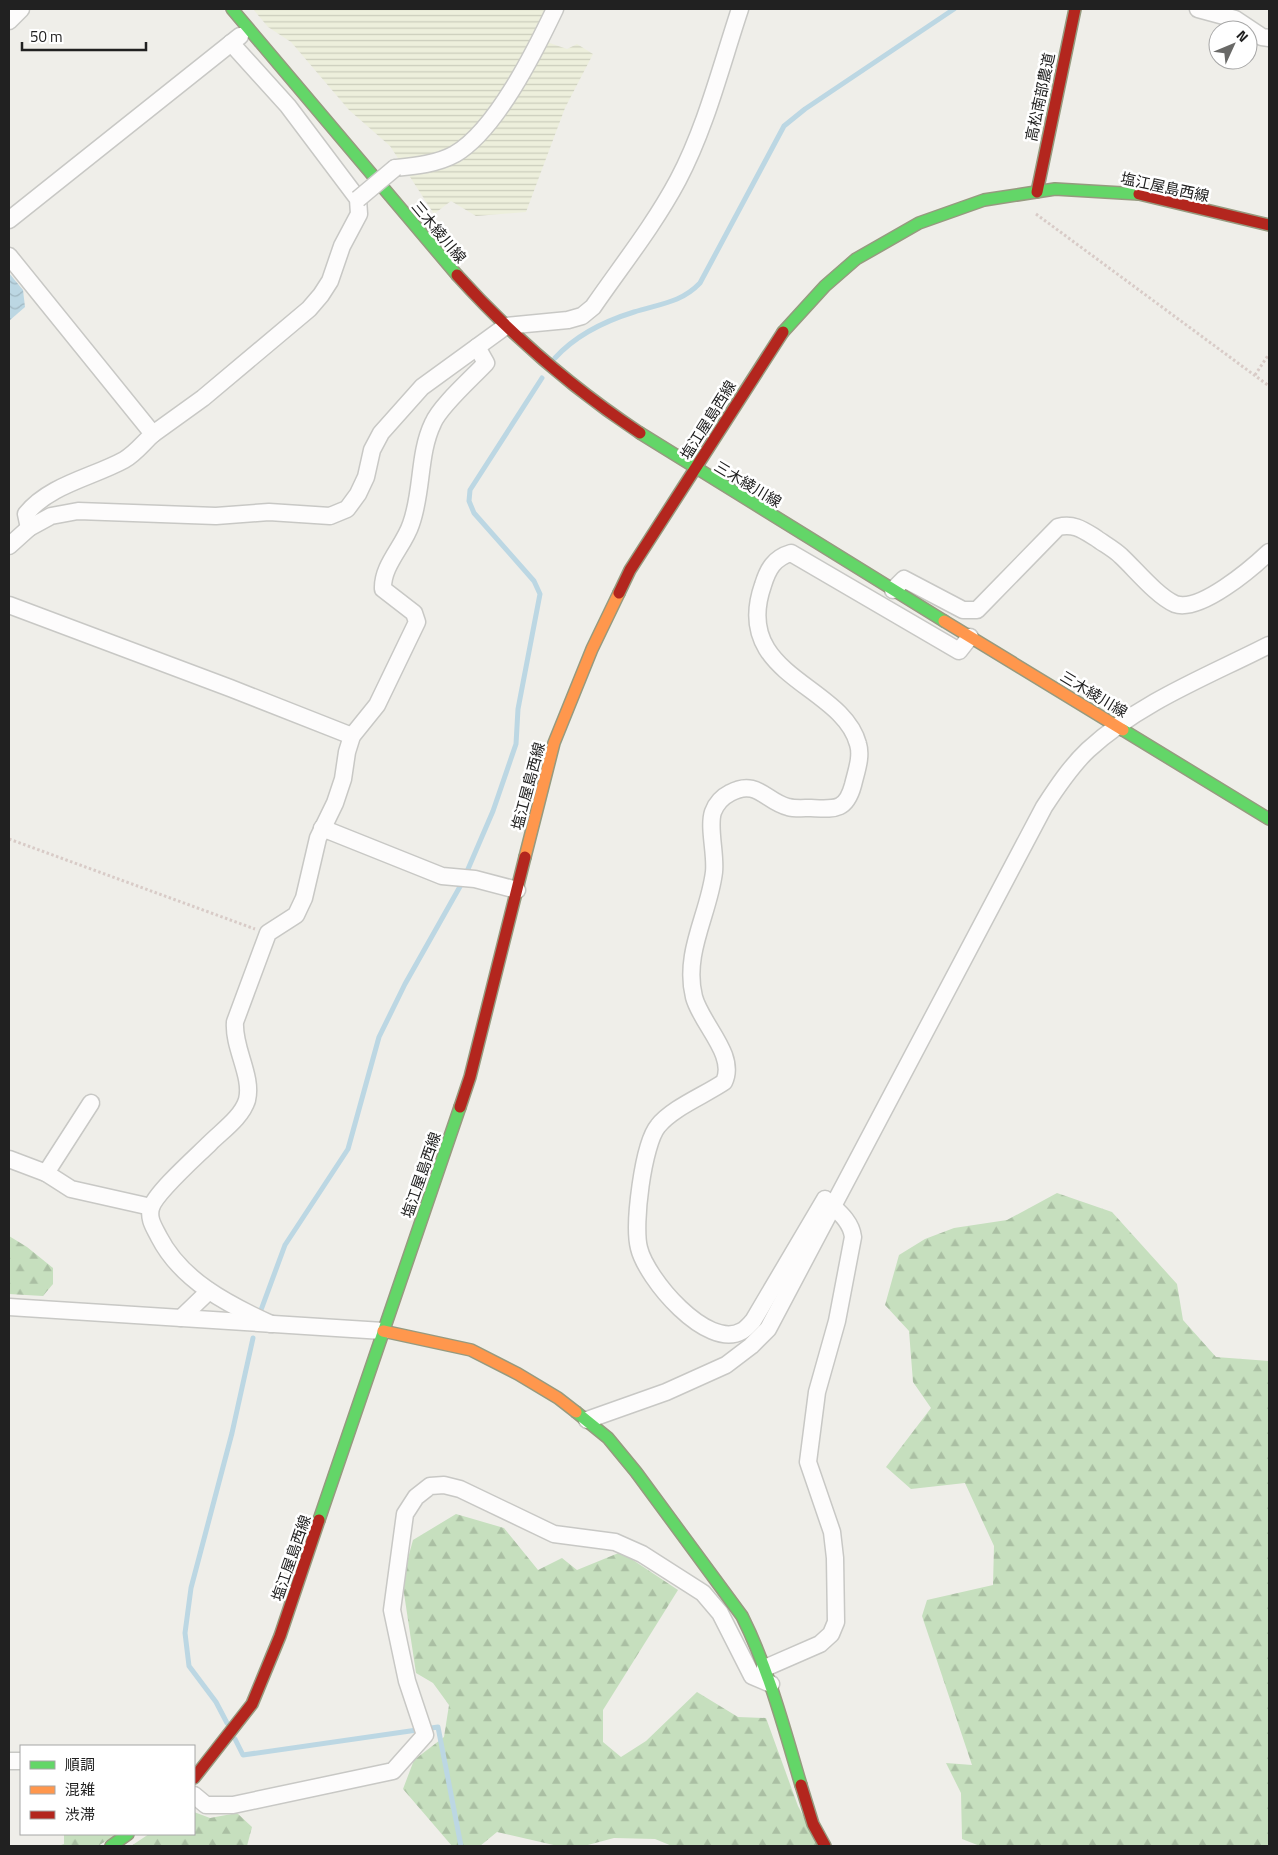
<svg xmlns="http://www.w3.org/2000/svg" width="1278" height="1855" viewBox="0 0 1278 1855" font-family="'Titillium Web','Noto Sans JP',sans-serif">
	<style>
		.farmland { fill: url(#farmland-rules) }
		.forest { fill: url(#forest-firs) }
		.water { fill: url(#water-waves) }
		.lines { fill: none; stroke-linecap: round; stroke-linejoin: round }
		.stream { stroke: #bcd7e3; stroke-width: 5 }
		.street-casing { stroke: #c8c8c5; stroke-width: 19 }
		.fast-casing { stroke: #969a7f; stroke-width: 14 }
		.slow-casing { stroke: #969a7f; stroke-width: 14 }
		.jam-casing { stroke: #969a7f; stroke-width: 14 }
		.path { stroke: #d8cbc7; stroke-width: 3; stroke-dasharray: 2.5 2.5; stroke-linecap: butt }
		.street { stroke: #fdfcfc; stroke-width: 16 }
		.fast { stroke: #63d668; stroke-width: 11 }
		.slow { stroke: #ff974d; stroke-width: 11 }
		.jam { stroke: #b3261e; stroke-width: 11 }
		.street-bridge-casing { stroke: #c8c8c5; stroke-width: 19; stroke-linecap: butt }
		.street-bridge { stroke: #fdfcfc; stroke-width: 16 }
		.labels { text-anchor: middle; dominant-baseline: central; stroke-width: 5; stroke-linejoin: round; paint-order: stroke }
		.street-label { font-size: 15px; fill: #212121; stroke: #fff }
	</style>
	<defs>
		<pattern id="farmland-rules" width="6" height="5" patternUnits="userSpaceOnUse" patternTransform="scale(1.25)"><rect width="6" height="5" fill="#edefdc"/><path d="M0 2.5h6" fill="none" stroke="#cbcdbc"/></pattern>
		<pattern id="forest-firs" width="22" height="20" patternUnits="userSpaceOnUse" patternTransform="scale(1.25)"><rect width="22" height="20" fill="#c6dfbe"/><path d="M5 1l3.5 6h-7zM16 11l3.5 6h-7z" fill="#aabfa3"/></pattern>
		<pattern id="water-waves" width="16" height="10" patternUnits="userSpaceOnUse" patternTransform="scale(1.25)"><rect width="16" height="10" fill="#bcd7e3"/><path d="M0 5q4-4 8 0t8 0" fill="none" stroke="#a1b8c2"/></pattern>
	</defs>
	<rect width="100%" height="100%" fill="#efeee9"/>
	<polygon class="farmland" points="253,9 561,9 547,42 567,49 577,44 593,54 565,108 526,212 476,216 451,201 434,214 390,146 349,110 291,42 268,27"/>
	<g class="forest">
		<polygon points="1057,1193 1112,1212 1177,1284 1183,1320 1216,1357 1269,1361 1269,1846 980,1846 962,1839 961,1793 946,1763 972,1765 922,1616 927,1600 993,1585 994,1546 965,1483 911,1489 886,1467 931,1408 913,1382 909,1331 885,1305 899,1255 925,1239 954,1228 1007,1220"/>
		<polygon points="9,1236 27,1247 53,1268 53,1284 43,1296 9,1294"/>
		<polygon points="456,1514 504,1528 538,1570 562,1558 577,1570 621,1552 678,1590 603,1710 603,1742 621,1757 646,1741 697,1692 738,1717 766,1718 798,1806 819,1846 672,1846 655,1839 614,1838 584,1846 558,1846 497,1832 480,1846 452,1846 403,1789 414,1760 444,1737 449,1705 433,1683 416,1673 402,1580 413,1540"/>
		<polygon points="194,1812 210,1818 237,1813 252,1827 247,1846 131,1846 149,1834 194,1834"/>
		<polygon points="64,1834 117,1834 98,1846 58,1846 64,1844"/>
	</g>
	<polygon class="water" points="9,273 23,290 25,307 9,321"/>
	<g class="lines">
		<g class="stream">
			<path d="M555 358C575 336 605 321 634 312 659 304 681 303 700 283L784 126 805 109 954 9"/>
			<polyline points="261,1310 285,1245 348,1149 379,1037 405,984 462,883 493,811 516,744 518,709 540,594 534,581 474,513 469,501 470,490 542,378"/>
			<polyline points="227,1723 216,1702 189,1666 185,1633 191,1588 232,1433 253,1338"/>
			<polyline points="235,1739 243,1755 438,1727 461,1846"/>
		</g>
		<defs>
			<g id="street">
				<polyline points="1198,9 1235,19 1262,37 1269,38"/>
				<polyline points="9,21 21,9"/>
				<path d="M395 168C415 166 437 164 455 154 496 130 535 51 555 9"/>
				<polyline points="9,220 240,36"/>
				<path d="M9 256 153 434C144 442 135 454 124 460 93 477 49 485 26 514L29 528"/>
				<polyline points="153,434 203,398 309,309 321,295 330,281 342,246 359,214 358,199 288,106 231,43"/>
				<path d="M9 546 29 528 51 516 78 511 216 516 269 512 330 516 347 509 358 494 366 477 372 450 381 433 422 387 506 326 568 320 582 316 593 307C622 265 654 225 678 180 706 127 721 66 740 9"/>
				<path d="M893 590 904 579 963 610H977L1058 527C1074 523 1083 530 1096 538 1104 544 1114 549 1121 556 1136 570 1157 596 1175 604 1200 613 1252 568 1269 552"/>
				<polyline points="9,605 230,688 352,736"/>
				<polyline points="322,828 442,876 475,879 517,890"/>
				<polyline points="9,1159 46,1173 71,1189 151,1207"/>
				<polyline points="46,1173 91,1103"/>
				<polyline points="9,1307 383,1331"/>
				<polyline points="181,1318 209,1291"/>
				<path d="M271 1324C227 1304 181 1280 159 1237 154 1227 148 1219 151 1208 155 1193 197 1156 210 1143 222 1131 242 1117 247 1100 253 1076 233 1048 235 1022L268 933 296 915 304 898 318 838 335 803 343 779 347 752 352 736 377 705 417 622 414 613 383 589C382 565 404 546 411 524 423 491 418 454 433 423 440 406 472 378 486 363L477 347"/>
				<path d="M587 1420 666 1392 726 1365 751 1346 768 1329 1044 807C1057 787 1071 766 1088 750 1140 702 1208 676 1269 645"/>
				<path d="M765 1668 820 1644 831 1634 836 1622 835 1558 832 1532 808 1462 817 1392 837 1321 853 1237C851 1220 836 1210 825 1199L753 1321C750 1324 746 1329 742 1331 707 1351 646 1278 639 1248 633 1225 643 1144 658 1126 672 1108 705 1095 724 1082 737 1055 701 1024 694 997 683 953 709 914 714 872 716 854 708 827 713 812 716 804 722 797 730 793 757 778 766 802 788 807 795 809 804 808 811 808 835 809 846 811 853 785 856 772 862 757 858 744 842 684 731 676 763 585 768 569 774 558 791 553L959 651 970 637"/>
				<polyline points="9,1761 21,1761"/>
				<polyline points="194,1795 206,1805 233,1805 393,1771 425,1735 407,1681 392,1610 405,1514 416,1497 430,1486 444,1485 460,1489 554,1534 615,1542 642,1554 703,1593 720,1613 752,1676 771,1684"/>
			</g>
			<g id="fast">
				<polyline points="232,9 457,275"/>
				<polyline points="783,332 825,286 856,259 919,223 984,200 1055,189 1139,194"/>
				<polyline points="640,433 944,621"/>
				<polyline points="1123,730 1269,819"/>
				<path d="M576 1412 608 1438 636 1472 742 1616C769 1670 784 1728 801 1785"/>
				<polyline points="319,1520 460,1107"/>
				<polyline points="111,1846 128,1834"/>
			</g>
			<g id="slow">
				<polyline points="944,621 1123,730"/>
				<polyline points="525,857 554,743 592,649 619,593"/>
				<polyline points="383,1331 471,1350 518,1374 558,1398 576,1412"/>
			</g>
			<g id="jam">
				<polyline points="1037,192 1075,9"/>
				<polyline points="1139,194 1269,225"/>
				<path d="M457 275C512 336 572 388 640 433"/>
				<polyline points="619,593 630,570 783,332"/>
				<polyline points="460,1107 470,1077 525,857"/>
				<polyline points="194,1778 252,1704 280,1636 319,1520"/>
				<polyline points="801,1785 813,1824 825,1846"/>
			</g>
		</defs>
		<use href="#street" class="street-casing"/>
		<use href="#fast" class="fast-casing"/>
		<use href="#slow" class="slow-casing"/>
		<use href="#jam" class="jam-casing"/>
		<g class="path">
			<polyline points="1036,214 1269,386"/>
			<polyline points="1255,375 1269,354"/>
			<polyline points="9,839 255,929"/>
		</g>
		<use href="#street" class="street"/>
		<use href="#fast" class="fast"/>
		<use href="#slow" class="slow"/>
		<use href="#jam" class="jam"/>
		<defs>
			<polyline id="street-bridge" points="358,199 395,168"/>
		</defs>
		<use href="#street-bridge" class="street-bridge-casing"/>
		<use href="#street-bridge" class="street-bridge"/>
	</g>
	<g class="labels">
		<g class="street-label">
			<text transform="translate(1040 97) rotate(-78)">高松南部農道</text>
			<text transform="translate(1165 187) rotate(12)">塩江屋島西線</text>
			<text transform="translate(439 232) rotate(50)">三木綾川線</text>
			<text transform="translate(708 420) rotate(-58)">塩江屋島西線</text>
			<text transform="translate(748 484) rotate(31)">三木綾川線</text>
			<text transform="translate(1094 694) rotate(31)">三木綾川線</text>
			<text transform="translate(528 786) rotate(-75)">塩江屋島西線</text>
			<text transform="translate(421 1175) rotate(-71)">塩江屋島西線</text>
			<text transform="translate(291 1558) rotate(-71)">塩江屋島西線</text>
		</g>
	</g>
	<rect width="1278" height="1855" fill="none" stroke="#212121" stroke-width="20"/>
	<rect x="20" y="1745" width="175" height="90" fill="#ffffff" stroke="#a6a6a6"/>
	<rect x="30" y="1761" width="25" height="8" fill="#63d668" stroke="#a6a6a6"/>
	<text x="65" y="1770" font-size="15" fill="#212121">順調</text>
	<rect x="30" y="1786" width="25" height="8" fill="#ff974d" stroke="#a6a6a6"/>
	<text x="65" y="1795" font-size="15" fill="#212121">混雑</text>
	<rect x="30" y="1811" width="25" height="8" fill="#b3261e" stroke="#a6a6a6"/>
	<text x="65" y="1820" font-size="15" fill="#212121">渋滞</text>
	<g transform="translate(1233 45) rotate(46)"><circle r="24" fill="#ffffff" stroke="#a6a6a6"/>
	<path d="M0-4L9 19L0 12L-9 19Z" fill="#696967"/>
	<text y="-8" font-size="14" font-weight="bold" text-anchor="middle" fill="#212121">N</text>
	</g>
	<path d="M22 42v8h124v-8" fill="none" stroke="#212121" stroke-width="2.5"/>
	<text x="30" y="42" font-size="15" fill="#212121" stroke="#ffffff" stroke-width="4" paint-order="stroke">50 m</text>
</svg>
